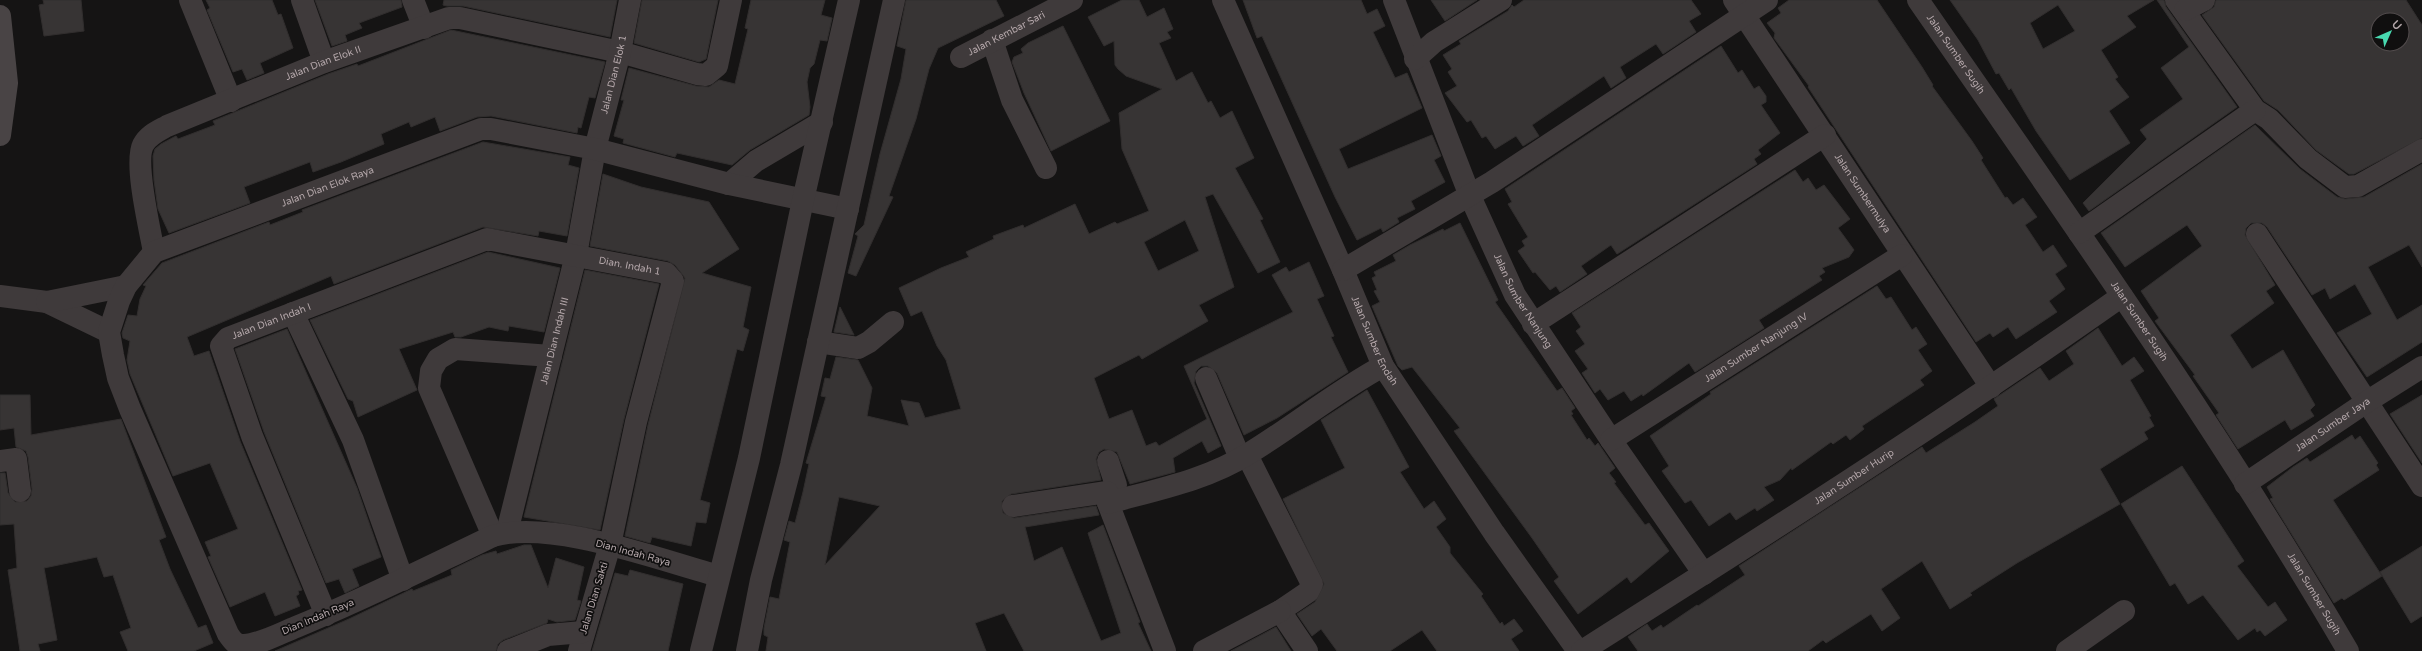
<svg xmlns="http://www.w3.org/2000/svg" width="2422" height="651" viewBox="0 0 2422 651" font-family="'Varela Round',sans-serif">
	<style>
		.building { fill: #373434; stroke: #312e2e; fill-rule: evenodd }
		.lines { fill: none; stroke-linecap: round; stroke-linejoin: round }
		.minor { stroke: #3f3a3b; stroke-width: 22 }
		.secondary { stroke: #494445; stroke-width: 22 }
		.labels { text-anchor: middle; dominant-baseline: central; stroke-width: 3.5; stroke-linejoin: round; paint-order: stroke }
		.street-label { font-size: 10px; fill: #b4a7aa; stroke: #100f0f }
	</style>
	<rect width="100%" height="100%" fill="#151414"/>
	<g class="building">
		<polygon points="43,0 81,0 84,31 44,36 39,5 44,4"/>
		<polygon points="206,0 272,0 278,15 281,14 293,48 260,63 264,73 247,80 242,69 233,72 207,10 210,8"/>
		<polygon points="315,0 401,0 402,7 359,23 362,28 345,35 347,41 332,46"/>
		<polygon points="444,0 617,0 610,37 463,6 447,6 443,5"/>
		<polygon points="642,0 718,0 706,59 699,62 634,43"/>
		<polygon points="751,0 825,0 821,15 832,18 827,41 820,40 814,64 810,68 807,82 810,107 809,115 750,150 732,165 677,153 675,157 623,143 624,139 614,136 624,100 621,100 629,68 696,86 709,87 719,80 735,84 748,29 745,28"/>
		<polygon points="906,0 996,0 1004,16 938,48 929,69 916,119 889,196 893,197 856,276 848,273 858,236 855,234 864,225 880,154 901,79 906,49 897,46"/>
		<path d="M1122 0H1139L1147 17 1164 8 1173 29 1167 32 1171 38 1159 43 1176 81 1192 72 1208 103 1211 101 1220 118 1232 111 1254 158 1235 168 1263 219 1260 220 1280 262 1258 273 1213 194 1205 197 1234 287 1199 305 1208 321 1142 359 1139 355 1094 378 1109 419 1132 410 1146 446 1156 442 1159 446 1207 419 1184 366 1293 312 1272 275 1286 267 1289 272 1309 262 1324 296 1317 299 1334 336 1331 337 1348 372 1277 418 1244 435 1217 373 1208 366H1201L1196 371 1194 383 1221 446 1208 453 1202 441 1173 458 1175 472 1130 484 1117 452 1104 449 1099 452 1096 459 1101 480 1011 494 1002 501 1003 513 1014 518 1096 506 1099 515 1025 527 1034 561 1062 547 1101 641 1121 633 1088 533 1103 525 1140 622 1138 623 1151 651H1024L1004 613 975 623 986 651H766L768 637 764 635V628L770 597 779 599 790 542 784 540 789 521 795 523 803 492 809 464 806 463 826 397 821 396 825 378 830 379 836 357 858 360 872 388 867 416 909 426 901 400 919 403 925 418 961 409 946 360 937 346 922 311 911 316 899 288 941 268 969 257 966 252 994 239 993 236 1023 225 1024 228 1075 204 1089 234 1115 222 1117 224 1149 211 1122 149 1119 113 1162 89 1126 76 1118 69 1115 65 1114 41 1104 46 1088 17ZM1185 220 1199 251 1158 271 1144 242ZM839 497 880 506 825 565Z"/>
		<polygon points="1243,0 1361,0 1367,14 1377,9 1385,26 1373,32 1395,78 1407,73 1422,108 1339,149 1348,169 1432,135 1441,156 1434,160 1445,182 1411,201 1415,209 1397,218 1399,222 1383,232 1381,228 1357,240 1335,197 1262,36 1257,38"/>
		<polygon points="1431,0 1477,0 1445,21"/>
		<polygon points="1524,0 1691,0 1701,14 1689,21 1696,32 1663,54 1656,44 1620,67 1626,78 1611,88 1604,76 1532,125 1539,136 1523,146 1516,136 1495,149 1486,136 1482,138 1471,120 1467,122 1445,93 1457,86 1448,72 1452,69 1443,55 1461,44 1459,41 1508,11 1512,5 1514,7"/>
		<polygon points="1789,0 1877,0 1922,67 1933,85 1932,86 1972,141 1983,158 1981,160 2005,198 2007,197 2013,205 2023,198 2037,217 2025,225 2043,252 2053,245 2067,266 2055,274 2065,289 2049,301 2057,312 2016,339 2008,327 1993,337 1990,333 1976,342 1808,87 1809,86 1774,38 1775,33 1767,23 1781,13 1778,8"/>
		<path d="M1950 0H2154L2127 16 2136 27 2101 50 2118 77 2115 79 2129 97 2109 111 2130 143 2070 180 2036 131 2011 88 2009 90 1999 73 1996 74 1978 40ZM2058 5 2075 31 2043 49 2030 23Z"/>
		<polygon points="2157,0 2164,0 2166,7 2237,107 2089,211 2083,203 2147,139 2140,130 2183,99 2161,68 2189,47"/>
		<path d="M2216 0H2406L2422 25V138L2354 174H2349L2316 150 2278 110 2264 101 2202 15 2214 7ZM2378 20H2402V44H2378Z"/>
		<polygon points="1063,26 1110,121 1051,151 1024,93 1012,62 1014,57 1023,53 1021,49 1028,43"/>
		<polygon points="451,30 605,62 595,98 589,97 581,128 578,127 577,133 491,116 477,117 440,131 435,117 411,127 409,122 381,134 384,144 341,162 313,172 310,162 244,187 250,203 169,233 158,209 154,180 153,156 155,149 161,144 176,136 178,139 215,125 213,121 328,74 357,64 358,66"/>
		<polygon points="1721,46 1738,73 1742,70 1754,89 1759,86 1766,96 1766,102 1761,105 1780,133 1758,150 1761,154 1754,159 1757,164 1617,254 1611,245 1581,266 1587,274 1560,292 1556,286 1550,290 1535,272 1533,273 1518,251 1525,246 1522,241 1528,237 1508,204 1512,202 1505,189"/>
		<polygon points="2255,125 2300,169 2337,197 2345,199 2364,197 2422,164 2422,267 2409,245 2368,267 2397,320 2422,305 2422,342 2367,377 2337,333 2372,314 2355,284 2330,299 2325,288 2312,295 2267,227 2262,223 2251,223 2246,228 2245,235 2275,285 2266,291 2274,303 2230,335 2252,369 2283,350 2315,405 2310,410 2314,416 2291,430 2285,420 2238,449 2216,415 2219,413 2193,376 2195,375 2155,321 2159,318 2141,291 2202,246 2187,225 2125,267 2101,233"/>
		<polygon points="483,142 570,157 568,165 579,168 567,236 539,231 538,236 483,227 334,284 331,276 187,337 194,356 209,351 240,441 302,590 298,591 299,594 296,596 300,606 275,616 265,592 230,607 208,557 211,556 205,542 238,529 210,463 173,476 130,374 127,360 130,341 123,338 122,333 128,315 137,316 140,299 146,286 143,285 162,263 269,222 270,225 303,212 302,210"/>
		<polygon points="1795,170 1803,182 1808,178 1816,190 1824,185 1850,219 1838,228 1854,250 1849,257 1822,268 1825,272 1819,276 1822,280 1759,320 1764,328 1695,372 1689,363 1643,396 1642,394 1631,401 1624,391 1608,400 1600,389 1595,393 1582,373 1588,369 1575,351 1585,344 1576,331 1581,327 1572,313"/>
		<polygon points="603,174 641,187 709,202 739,249 702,273 751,287 743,327 749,330 743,351 737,349 700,500 710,503 706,523 696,522 691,546 652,537 650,543 625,536 648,425 685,278 675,265 668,261 590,246"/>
		<polygon points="1460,223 1498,300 1495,302 1557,391 1562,388 1575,408 1571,411 1573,414 1571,415 1587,440 1589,438 1595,446 1598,443 1615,468 1609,473 1616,482 1614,483 1645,525 1649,523 1669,551 1631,583 1627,577 1578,614 1554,581 1559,577 1532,538 1454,431 1460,428 1412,367 1402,370 1398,366 1372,306 1380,302 1374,291 1377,290 1372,278 1376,276 1374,272 1396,261 1393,255 1410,245 1443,229 1444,231"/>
		<polygon points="488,252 560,268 544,332 509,326 508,331 489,327 461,337 455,337 453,332 399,349 417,390 358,417 353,401 348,399 310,320"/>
		<polygon points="585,270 659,284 624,419 600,530 524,517"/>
		<polygon points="1877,286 1886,299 1891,297 1912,330 1916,327 1927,344 1918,350 1932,371 1920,380 1924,385 1862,426 1864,429 1850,440 1846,435 1833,444 1831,442 1792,470 1791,468 1780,480 1764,487 1774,500 1757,511 1755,508 1736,520 1730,512 1709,526 1691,500 1685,503 1662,471 1669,466 1650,436 1711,394 1710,392"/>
		<polygon points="840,307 854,335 834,332"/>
		<polygon points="2098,328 2122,366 2134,357 2144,371 2130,380 2151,416 2149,417 2154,426 2144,432 2148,439 2100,469 2120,504 2017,563 1970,593 1972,595 1950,609 1922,561 1881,589 1900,618 1882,631 1871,614 1826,643 1823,640 1808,651 1638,651 1628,637 1647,624 1652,631 1661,625 1663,628 1697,605 1698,606 1745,575 1739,566 1922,447 1926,453 1975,422 1998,406 1994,399 2040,368 2049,381 2074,364 2066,351"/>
		<polygon points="287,329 357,488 381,557 352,569 359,586 345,593 339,579 326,583 264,432 235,349"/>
		<polygon points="1367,390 1409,467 1400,472 1424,509 1434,501 1446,519 1436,527 1450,547 1450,553 1483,594 1481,596 1500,624 1502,622 1504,626 1514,619 1523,631 1511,639 1519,651 1437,651 1422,630 1390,651 1337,651 1321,629 1312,636 1297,614 1315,602 1324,584 1283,499 1345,468 1321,420"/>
		<polygon points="0,395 30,395 31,435 121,419 166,537 159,540 170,569 198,628 206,625 213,643 194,651 128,651 120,632 131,628 113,575 104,577 97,557 44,568 57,640 38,644 40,651 20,651 8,570 17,568 14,524 0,525 0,473 5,473 8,493 15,502 27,501 31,496 32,489 28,457 26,451 16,447 14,428 0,430"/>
		<polygon points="2422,395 2422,463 2390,414"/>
		<polygon points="2352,435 2355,440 2360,436 2378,463 2376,465 2379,470 2333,500 2382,576 2344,600 2342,598 2334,603 2270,499 2273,498 2267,487 2293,467 2307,458 2310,462"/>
		<polygon points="2182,466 2244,561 2237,566 2268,607 2275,602 2287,620 2265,636 2260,630 2257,632 2255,628 2238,640 2203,595 2188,604 2175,583 2170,586 2121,504"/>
		<polygon points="524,545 531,545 548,588 556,558 584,567 577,600 581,601 575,620 557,622 548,619 547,623 503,640 498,644 496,651 275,651 349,619 412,589 413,591 452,575 451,570 482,555 496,551 497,554"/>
		<polygon points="2422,546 2422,616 2411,623 2380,572"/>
		<polygon points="630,570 683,584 668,651 592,651 615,573 628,576"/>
		<polygon points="1276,627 1291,651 1231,651"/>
	</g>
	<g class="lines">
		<g class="minor">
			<polyline points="190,0 231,101"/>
			<polyline points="302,0 324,62"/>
			<polyline points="413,0 424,28"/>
			<path id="s1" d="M1223 0 1343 270 1383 366 1494 533 1578 651"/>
			<path id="s2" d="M1394 0 1470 196 1515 295 1611 440 1704 574"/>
			<path id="s3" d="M1734 0 1991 387"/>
			<path id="s4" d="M1918 0C2066 214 2217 426 2348 651"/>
			<polyline points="2176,0 2255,110 2269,119 2308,159 2345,187 2358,186 2422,150"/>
			<polyline points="2185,10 2204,0"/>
			<polyline points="992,40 1012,100 1046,168"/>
			<path id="s5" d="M961 57 1072 0"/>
			<polyline points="1415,59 1434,42 1501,0"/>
			<polyline points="729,184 756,161 822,122"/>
			<polyline points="2079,233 2255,110"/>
			<polyline points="2257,234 2422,486"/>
			<path id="s6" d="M154 252C150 230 134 163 143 145 148 135 158 131 167 126L324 62 449 18H460L620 52 697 74 706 75 717 66 731 0"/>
			<polyline points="1343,270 1492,182 1767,0"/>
			<polyline points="0,296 47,302 109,332"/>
			<polyline points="47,302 126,286"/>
			<polyline points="293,313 353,440 403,580"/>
			<polyline points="1533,324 1825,135"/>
			<polyline points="818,342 858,348 869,342 893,322"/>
			<polyline points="1206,378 1240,458"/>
			<path id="s7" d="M1611 440 1902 255"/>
			<polyline points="1247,455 1312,584 1308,592 1280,611 1307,651"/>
			<polyline points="0,461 16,459 20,491"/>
			<path id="s8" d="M2245 484 2368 401 2422 367"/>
			<polyline points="1107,492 1115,488 1116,485 1108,461"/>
			<polyline points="1108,503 1165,651"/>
			<path d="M1013 506 1107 492 1108 503C1155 490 1207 480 1248 454 1294 426 1335 392 1383 366"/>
			<path id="s9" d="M507 532 576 255 595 149 620 52 630 0"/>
			<polyline points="493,536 429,388 431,371 438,359 455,349 551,356"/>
			<path id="s10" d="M719 576C659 560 552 519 493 536 428 567 363 600 296 627 281 633 261 644 244 645 236 646 232 640 228 634L130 409 118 378 113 355 109 332 119 301 126 286 154 252 481 129H491L595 149 729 184 848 209"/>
			<path id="s11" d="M326 615 252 436 221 346 228 338 487 239 666 273 673 281 636 422 610 545 579 651"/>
			<polyline points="508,651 548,635 583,632"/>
			<polyline points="701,651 749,458 803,200 849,0"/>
			<polyline points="747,651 761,580 791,465 894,0"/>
			<polyline points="1204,651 1280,611"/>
			<path id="s12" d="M1582 651C1764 536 1946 420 2122 296"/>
			<polyline points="2067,651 2124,611"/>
		</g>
		<polyline class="secondary" points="0,16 7,83 0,135"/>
	</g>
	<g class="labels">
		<g class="street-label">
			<text stroke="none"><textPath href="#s5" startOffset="51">Jalan Kembar Sari</textPath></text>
			<text stroke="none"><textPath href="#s4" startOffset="66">Jalan Sumber Sugih</textPath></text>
			<text stroke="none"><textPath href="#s6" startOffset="308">Jalan Dian Elok II</textPath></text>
			<text stroke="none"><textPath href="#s9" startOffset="470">Jalan Dian Elok 1</textPath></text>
			<text stroke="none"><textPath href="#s10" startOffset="1129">Jalan Dian Elok Raya</textPath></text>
			<text stroke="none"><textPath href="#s3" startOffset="232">Jalan Sumbermulya</textPath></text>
			<text stroke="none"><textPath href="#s11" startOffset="722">Dian. Indah 1</textPath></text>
			<text stroke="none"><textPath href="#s2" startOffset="328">Jalan Sumber Nanjung</textPath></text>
			<text stroke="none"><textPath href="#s11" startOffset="346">Jalan Dian Indah I</textPath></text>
			<text stroke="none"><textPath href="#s4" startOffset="390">Jalan Sumber Sugih</textPath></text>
			<text stroke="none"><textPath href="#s1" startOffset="373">Jalan Sumber Endah</textPath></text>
			<text stroke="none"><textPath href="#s9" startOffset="197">Jalan Dian Indah III</textPath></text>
			<text stroke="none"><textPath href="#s7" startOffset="172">Jalan Sumber Nanjung IV</textPath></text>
			<text stroke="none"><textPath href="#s8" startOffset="106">Jalan Sumber Jaya</textPath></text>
			<text stroke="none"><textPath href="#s12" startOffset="323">Jalan Sumber Hurip</textPath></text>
			<text transform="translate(633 553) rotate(15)">Dian Indah Raya</text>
			<text stroke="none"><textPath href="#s4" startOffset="714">Jalan Sumber Sugih</textPath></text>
			<text transform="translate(594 598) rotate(-73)">Jalan Dian Sakti</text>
			<text transform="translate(318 617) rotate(-23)">Dian Indah Raya</text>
		</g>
	</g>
	<g transform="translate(2390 32) rotate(45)"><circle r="19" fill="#100f0f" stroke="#524c4d"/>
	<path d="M0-3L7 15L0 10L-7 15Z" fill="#48d9b0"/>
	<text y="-6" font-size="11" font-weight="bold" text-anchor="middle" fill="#b4a7aa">U</text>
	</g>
</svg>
